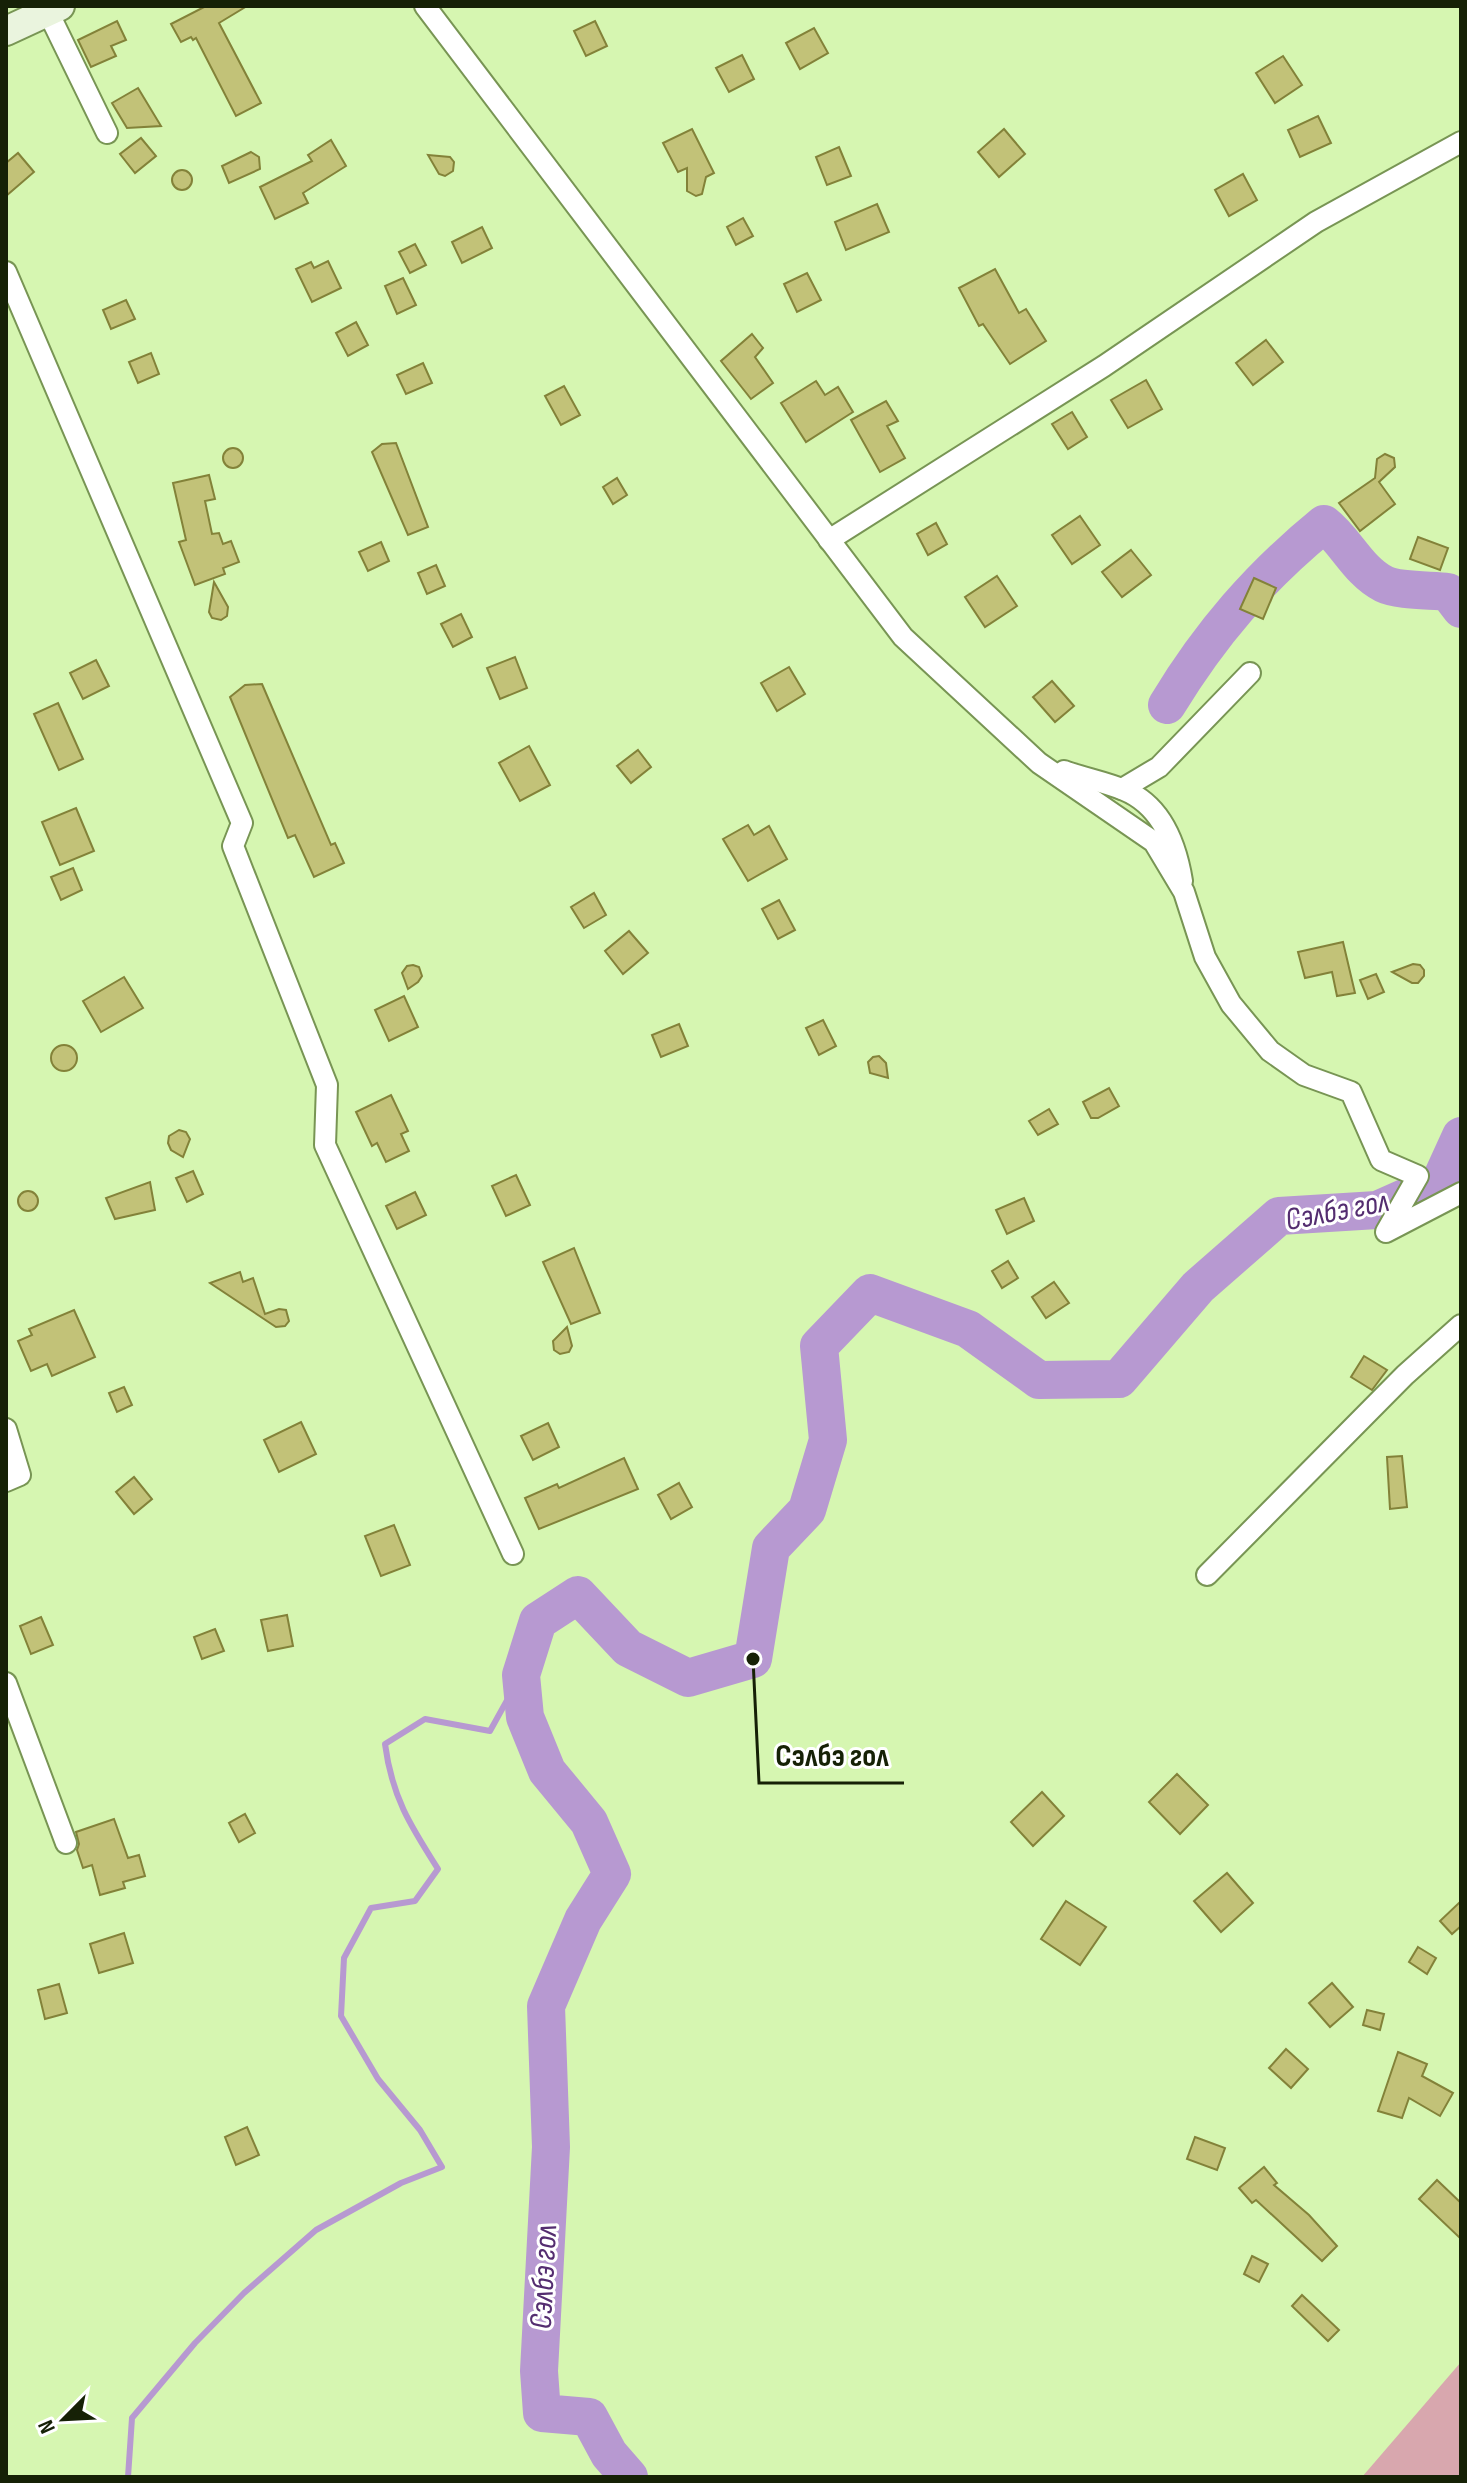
<svg xmlns="http://www.w3.org/2000/svg" width="1467" height="2483" viewBox="0 0 1467 2483" font-family="'Sofia Sans Condensed',sans-serif">
	<style>
		.green { fill: #d8a7ae }
		.lines { fill: none; stroke-linecap: round; stroke-linejoin: round }
		.stream { stroke: #b799d1; stroke-width: 6 }
		.river { stroke: #b799d1; stroke-width: 38 }
		.building { fill: #c2c278; stroke: #838239; stroke-width: 2 }
		.street-casing { stroke: #789554; stroke-width: 24 }
		.secondary-casing { stroke: #789554; stroke-width: 32 }
		.street { stroke: #fff; stroke-width: 20 }
		.secondary { stroke: #eaf4de; stroke-width: 28 }
		.labels { text-anchor: middle; dominant-baseline: central; stroke-width: 6; stroke-linejoin: round; paint-order: stroke }
		.water-label { font-size: 32px; font-style: italic; fill: #542d70; stroke: #fff }
		.leader { fill: none; stroke: #162106; stroke-width: 3 }
		.callout-dot { fill: #162106; stroke: #fff; stroke-width: 3 }
		.callout-label { font-size: 32px; text-anchor: middle; font-weight: bold; fill: #162106; stroke: #fff; stroke-width: 6; stroke-linejoin: round; paint-order: stroke }
	</style>
	<rect width="100%" height="100%" fill="#d6f6b1"/>
	<polygon class="green" points="1461,2362 1461,2477 1362,2477"/>
	<g class="lines">
		<path class="stream" d="M128 2477 132 2418 195 2343 244 2293 316 2230 401 2183 442 2167 420 2130 378 2079 341 2016 344 1958 371 1908 415 1901 438 1869C410 1825 392 1797 385 1744L425 1719 490 1731 521 1675"/>
		<g class="river">
			<path d="M1167 705C1210 634 1259 577 1324 524 1346 541 1358 571 1384 584 1398 591 1431 590 1448 592L1461 609"/>
			<polyline points="629,2477 609,2454 589,2417 542,2413 539,2371 551,2147 546,2006 583,1920 612,1874 589,1822 547,1771 525,1717 521,1675 538,1621 578,1595 628,1648 688,1678 753,1659 771,1548 807,1510 828,1440 819,1346 870,1293 968,1329 1039,1380 1119,1379 1198,1287 1279,1216 1377,1210 1440,1182 1461,1136"/>
		</g>
	</g>
	<g class="building">
		<polygon points="206,6 247,6 219,23 261,103 236,116 196,38 193,40 191,37 181,42 171,24"/>
		<polygon points="117,21 126,40 111,46 116,56 91,67 78,40"/>
		<polygon points="595,21 607,46 586,56 574,31"/>
		<polygon points="814,28 828,53 800,69 786,43"/>
		<polygon points="742,55 754,79 729,92 716,68"/>
		<polygon points="1283,56 1302,85 1275,103 1256,73"/>
		<polygon points="138,88 161,126 127,128 112,103"/>
		<polygon points="1318,116 1331,143 1300,157 1288,130"/>
		<polygon points="692,129 714,173 706,177 702,194 696,196 687,191 687,168 678,172 663,143"/>
		<polygon points="1004,129 1025,154 999,177 978,152"/>
		<polygon points="141,138 156,156 135,173 120,154"/>
		<polygon points="331,140 346,166 303,193 308,203 275,219 260,187 312,161 308,155"/>
		<polygon points="839,147 851,176 827,185 816,157"/>
		<polygon points="251,152 259,157 260,169 229,183 222,166"/>
		<polygon points="18,153 34,172 6,196 6,163"/>
		<polygon points="428,155 450,157 454,162 453,171 445,176 439,174"/>
		<circle cx="182" cy="180" r="10"/>
		<polygon points="1243,174 1257,200 1229,216 1215,190"/>
		<polygon points="877,204 889,232 846,250 835,222"/>
		<polygon points="743,218 753,236 736,245 727,227"/>
		<polygon points="482,227 492,248 462,263 452,242"/>
		<polygon points="415,244 426,265 410,273 399,252"/>
		<polygon points="328,261 341,288 312,302 296,269 311,262 314,268"/>
		<polygon points="995,269 1019,313 1026,309 1046,341 1010,364 983,324 979,326 959,288"/>
		<polygon points="807,273 821,300 797,312 784,284"/>
		<polygon points="403,278 416,305 397,314 385,286"/>
		<polygon points="126,300 135,319 111,329 103,310"/>
		<polygon points="356,322 368,345 348,356 336,333"/>
		<polygon points="752,334 763,348 755,357 773,383 751,399 721,361"/>
		<polygon points="1266,340 1283,362 1253,385 1236,363"/>
		<polygon points="151,353 159,374 138,383 129,362"/>
		<polygon points="423,363 432,383 406,394 397,375"/>
		<polygon points="1146,380 1162,409 1128,428 1111,400"/>
		<polygon points="816,381 825,395 838,387 853,412 806,442 781,403"/>
		<polygon points="564,386 580,415 561,425 545,396"/>
		<polygon points="886,401 898,421 887,426 905,458 880,472 851,420"/>
		<polygon points="1072,412 1087,437 1068,449 1052,424"/>
		<polygon points="396,443 428,527 408,535 372,452 382,444"/>
		<circle cx="233" cy="458" r="10"/>
		<polygon points="1385,454 1394,458 1395,467 1379,482 1395,504 1360,531 1339,503 1375,478 1377,459"/>
		<polygon points="209,475 215,499 205,501 212,534 219,533 223,544 231,541 239,562 223,568 225,574 195,585 179,542 186,540 173,483"/>
		<polygon points="617,478 627,495 613,504 603,487"/>
		<polygon points="1080,516 1100,545 1072,564 1052,535"/>
		<polygon points="936,523 947,544 928,555 917,534"/>
		<polygon points="1418,537 1448,548 1440,570 1410,559"/>
		<polygon points="381,542 389,561 368,571 359,552"/>
		<polygon points="1131,550 1151,575 1122,597 1102,572"/>
		<polygon points="436,565 445,586 427,594 418,573"/>
		<polygon points="997,576 1017,606 985,627 965,597"/>
		<polygon points="1254,578 1276,588 1263,619 1240,609"/>
		<polygon points="214,582 228,607 227,616 221,620 212,618 209,612"/>
		<polygon points="461,614 472,637 453,647 441,624"/>
		<polygon points="515,657 527,688 500,699 487,668"/>
		<polygon points="96,660 109,686 83,699 70,673"/>
		<polygon points="789,667 805,694 777,711 761,683"/>
		<polygon points="1052,681 1074,706 1055,722 1033,697"/>
		<polygon points="262,684 331,845 335,843 344,863 314,877 295,835 288,838 230,697 245,685"/>
		<polygon points="58,703 83,759 59,770 34,714"/>
		<polygon points="529,746 550,785 520,801 499,763"/>
		<polygon points="638,750 651,767 631,783 617,766"/>
		<polygon points="76,808 94,851 60,865 42,822"/>
		<polygon points="748,825 754,835 769,826 787,859 748,881 723,839"/>
		<polygon points="73,868 82,890 61,900 51,877"/>
		<polygon points="594,893 606,915 584,928 571,907"/>
		<polygon points="779,900 795,930 778,939 762,909"/>
		<polygon points="629,931 648,953 623,974 605,951"/>
		<polygon points="1343,942 1355,993 1337,996 1332,972 1305,978 1298,952"/>
		<polygon points="1413,964 1420,965 1424,970 1424,976 1418,983 1412,983 1392,972"/>
		<polygon points="413,965 419,967 422,976 418,982 408,989 402,973 407,966"/>
		<polygon points="1376,974 1384,992 1368,999 1360,980"/>
		<polygon points="124,977 143,1008 101,1032 83,1001"/>
		<polygon points="404,996 418,1027 389,1041 375,1010"/>
		<polygon points="823,1020 836,1046 819,1055 806,1028"/>
		<polygon points="679,1024 688,1046 661,1057 652,1035"/>
		<circle cx="64" cy="1058" r="13"/>
		<polygon points="879,1056 886,1063 888,1078 870,1073 868,1062 873,1057"/>
		<polygon points="1109,1088 1119,1106 1098,1118 1091,1118 1083,1102"/>
		<polygon points="391,1095 408,1131 401,1134 409,1151 386,1162 377,1143 372,1146 356,1112"/>
		<polygon points="1049,1109 1058,1124 1038,1135 1029,1121"/>
		<polygon points="179,1130 186,1132 190,1139 183,1157 171,1150 168,1143 169,1136"/>
		<polygon points="193,1171 203,1194 187,1202 176,1178"/>
		<polygon points="516,1175 530,1205 506,1216 492,1186"/>
		<polygon points="150,1182 155,1210 115,1219 106,1198"/>
		<circle cx="28" cy="1201" r="10"/>
		<polygon points="415,1192 426,1215 397,1229 386,1206"/>
		<polygon points="1024,1198 1034,1221 1007,1234 996,1210"/>
		<polygon points="574,1248 600,1313 571,1324 543,1262"/>
		<polygon points="1008,1261 1018,1278 1002,1288 992,1271"/>
		<polygon points="240,1272 243,1282 253,1278 265,1314 279,1309 286,1310 289,1321 285,1326 276,1327 210,1283"/>
		<polygon points="1054,1282 1069,1303 1046,1318 1032,1297"/>
		<polygon points="74,1310 95,1357 52,1376 47,1364 31,1371 18,1341 32,1335 29,1329"/>
		<polygon points="567,1327 572,1346 569,1352 560,1354 554,1350 553,1341"/>
		<polygon points="1364,1356 1387,1370 1372,1390 1351,1377"/>
		<polygon points="124,1387 132,1405 117,1412 109,1393"/>
		<polygon points="301,1422 316,1454 279,1472 264,1440"/>
		<polygon points="548,1423 559,1447 533,1460 521,1436"/>
		<polygon points="1402,1456 1407,1507 1390,1509 1387,1457"/>
		<polygon points="624,1458 638,1489 539,1529 525,1498 557,1484 559,1488"/>
		<polygon points="134,1477 152,1499 134,1514 116,1492"/>
		<polygon points="679,1483 692,1507 671,1519 658,1495"/>
		<polygon points="394,1525 410,1565 381,1576 365,1536"/>
		<polygon points="287,1615 293,1646 268,1651 261,1620"/>
		<polygon points="41,1617 53,1645 31,1654 20,1626"/>
		<polygon points="215,1629 224,1651 202,1659 194,1637"/>
		<polygon points="1177,1774 1208,1805 1180,1834 1149,1802"/>
		<polygon points="1042,1792 1064,1816 1033,1846 1011,1822"/>
		<polygon points="245,1814 255,1833 239,1842 229,1823"/>
		<polygon points="114,1819 128,1858 139,1855 145,1876 123,1882 125,1888 100,1895 92,1865 83,1868 77,1850 79,1844 76,1832"/>
		<polygon points="1227,1873 1253,1903 1221,1932 1194,1901"/>
		<polygon points="1066,1901 1106,1927 1080,1965 1041,1939"/>
		<polygon points="1461,1901 1461,1926 1452,1934 1440,1921"/>
		<polygon points="124,1933 133,1963 99,1973 90,1944"/>
		<polygon points="1418,1947 1436,1958 1427,1974 1409,1962"/>
		<polygon points="1332,1983 1353,2007 1330,2027 1309,2003"/>
		<polygon points="59,1984 67,2013 45,2019 38,1990"/>
		<polygon points="1367,2010 1384,2014 1380,2030 1363,2025"/>
		<polygon points="1286,2049 1308,2069 1291,2088 1269,2068"/>
		<polygon points="1398,2052 1427,2064 1422,2076 1453,2093 1440,2116 1409,2098 1402,2118 1378,2111"/>
		<polygon points="247,2127 259,2155 236,2165 225,2137"/>
		<polygon points="1195,2137 1225,2148 1217,2170 1187,2159"/>
		<polygon points="1264,2167 1277,2183 1274,2185 1309,2215 1337,2246 1322,2261 1256,2200 1252,2203 1239,2188"/>
		<polygon points="1437,2180 1461,2203 1461,2239 1419,2199"/>
		<polygon points="1252,2256 1268,2264 1259,2282 1244,2274"/>
		<polygon points="1302,2295 1339,2330 1328,2341 1292,2306"/>
	</g>
	<g class="lines">
		<defs>
			<g id="street">
				<polyline points="425,6 903,637 1039,763 1154,842 1184,892 1205,957 1231,1004 1270,1051 1304,1075 1351,1092 1381,1160 1418,1176 1386,1232 1461,1193"/>
				<polyline points="48,12 107,133"/>
				<polyline points="6,272 242,823 233,846 327,1085 325,1145 513,1554"/>
				<polyline points="829,540 1104,366 1316,222 1461,142"/>
				<path d="M1064 771C1083 778 1105 782 1124 790 1161 805 1176 844 1182 881"/>
				<polyline points="1122,789 1159,767 1250,673"/>
				<polyline points="6,1429 20,1475 6,1481"/>
				<polyline points="1207,1575 1405,1375 1461,1325"/>
				<polyline points="6,1683 66,1843"/>
			</g>
			<polyline id="secondary" points="6,31 60,6"/>
		</defs>
		<use href="#street" class="street-casing"/>
		<use href="#secondary" class="secondary-casing"/>
		<use href="#street" class="street"/>
		<use href="#secondary" class="secondary"/>
	</g>
	<g class="labels">
		<g class="water-label">
			<text transform="translate(1337 1211) rotate(-11)">Сэлбэ гол</text>
			<text transform="translate(544 2277) rotate(-87)">Сэлбэ гол</text>
		</g>
	</g>
	<path class="leader" d="M753 1659L759 1783H904"/>
	<circle class="callout-dot" cx="753" cy="1659" r="8"/>
	<g class="callout-label">
		<text x="832" y="1766">Сэлбэ гол</text>
	</g>
	<rect width="1467" height="2483" fill="none" stroke="#162106" stroke-width="16"/>
	<g transform="translate(64 2419) rotate(246)" stroke="#ffffff" stroke-width="6" paint-order="stroke">
	<path d="M0-6L14 30L0 20L-14 30Z" fill="#162106"/>
	<text y="-12" font-size="22" font-weight="bold" text-anchor="middle" fill="#162106">N</text>
	</g>
</svg>
